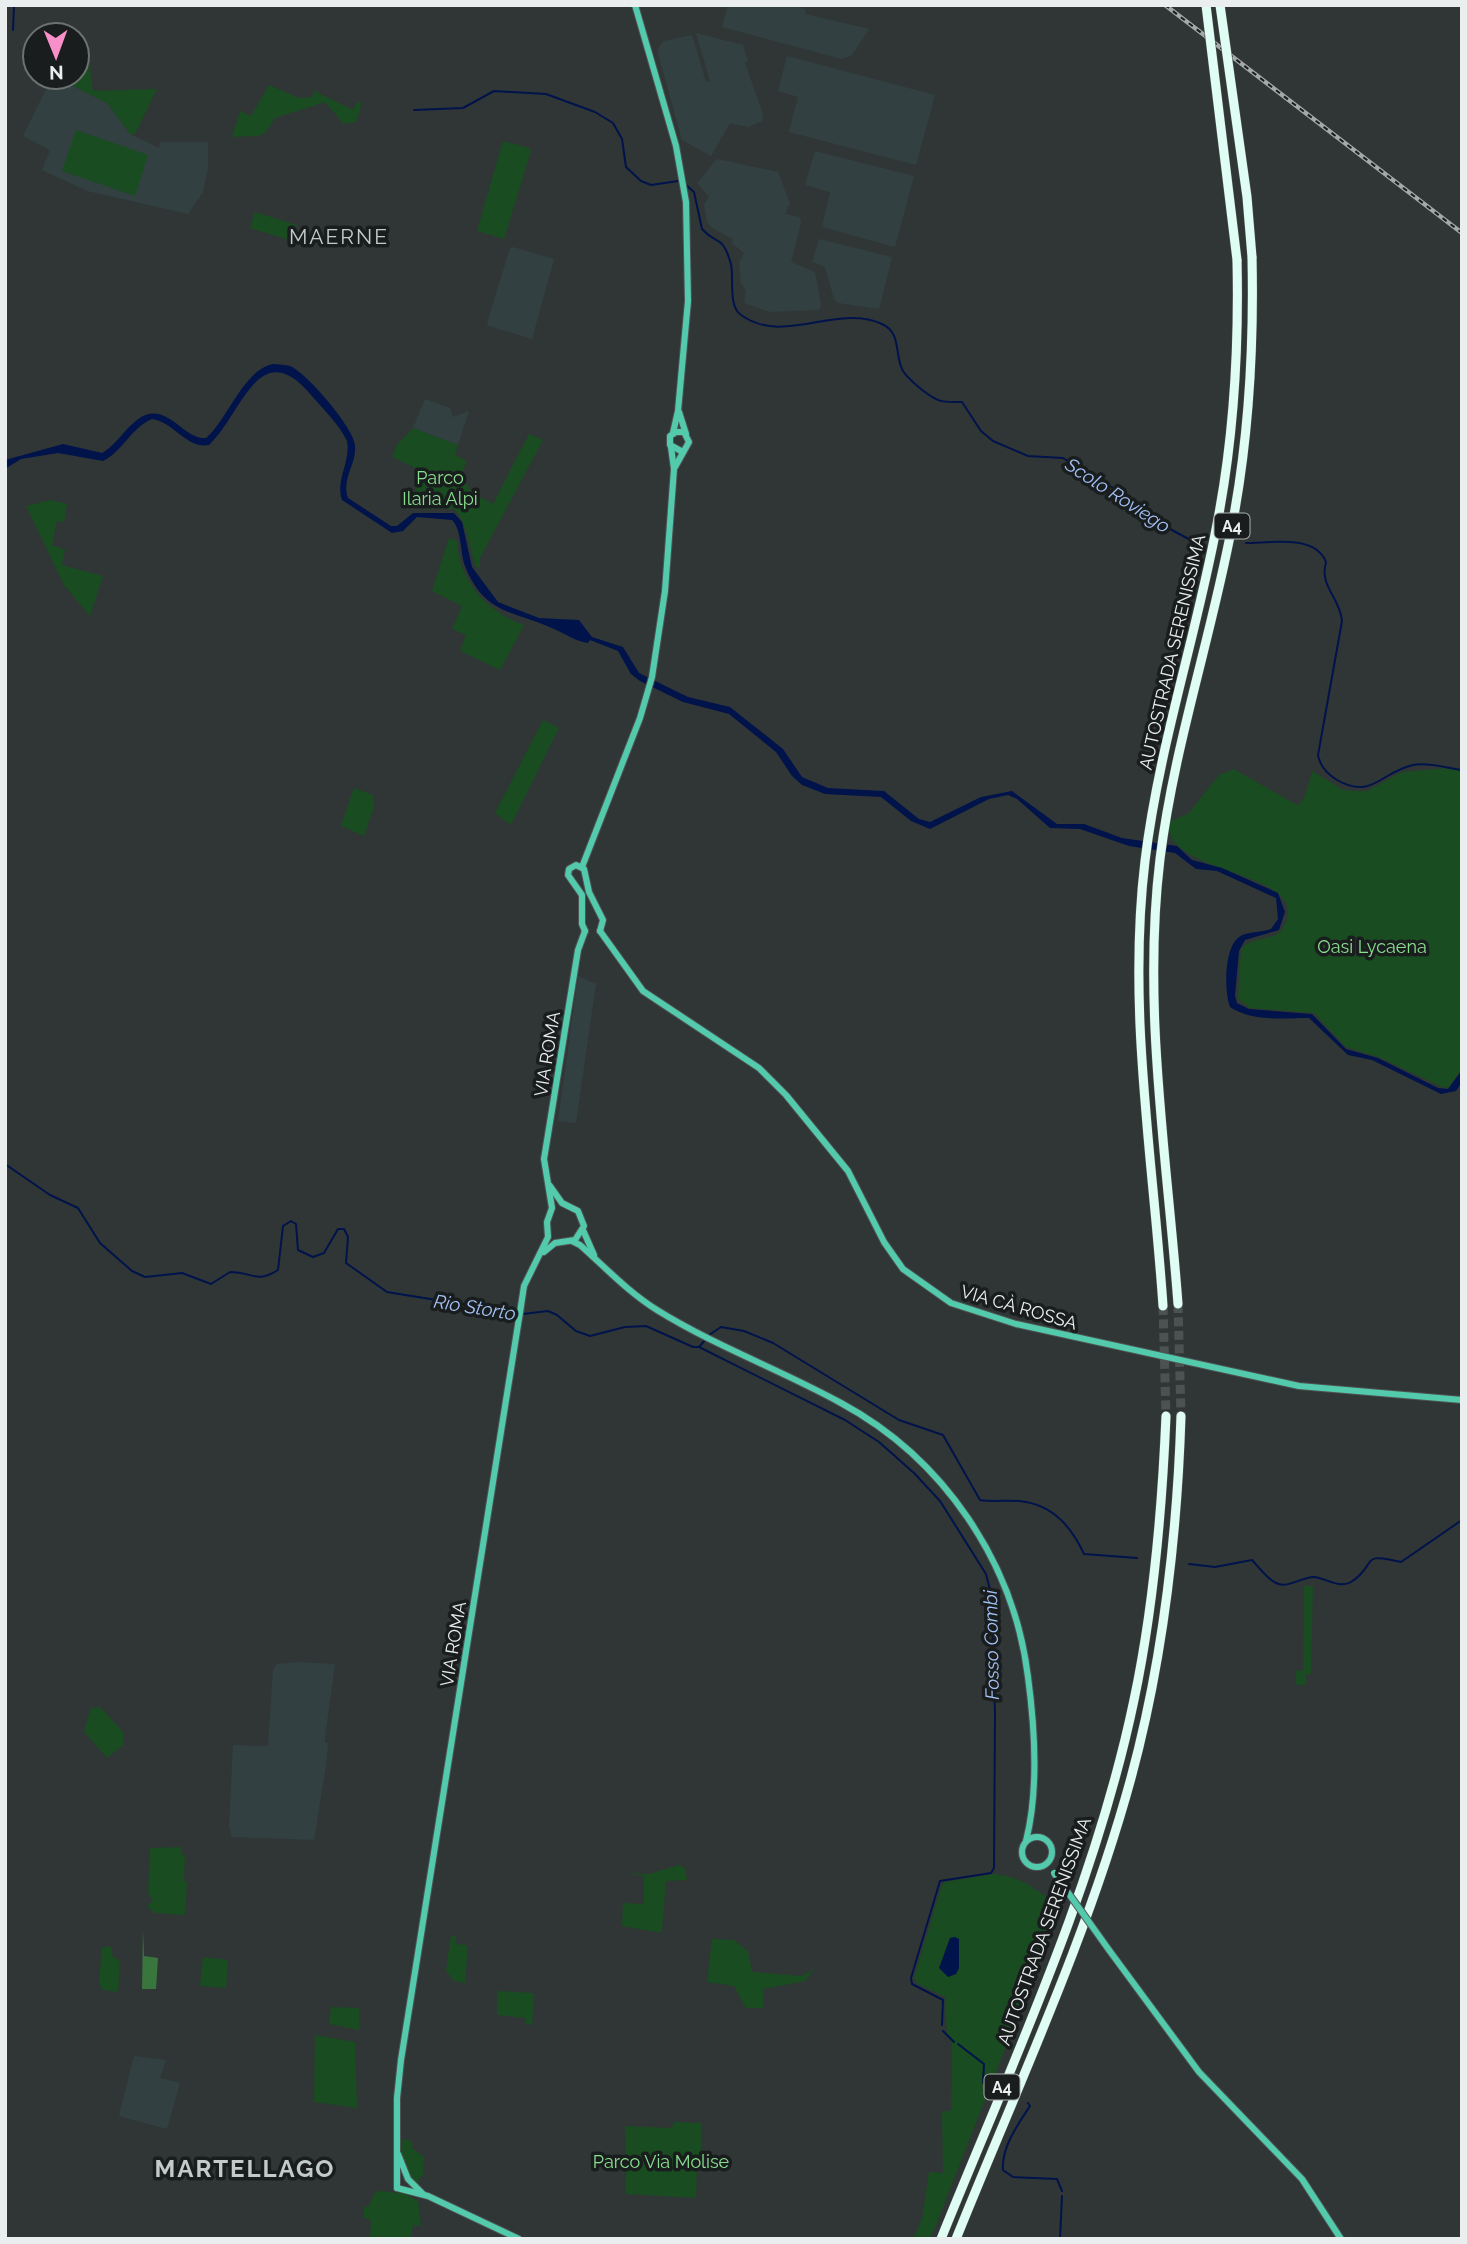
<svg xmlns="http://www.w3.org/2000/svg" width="1467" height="2244" viewBox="0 0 1467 2244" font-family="Raleway,sans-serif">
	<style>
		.built { fill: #324041 }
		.green { fill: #194c20 }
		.forest { fill: #38763e }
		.water { fill: #00134b }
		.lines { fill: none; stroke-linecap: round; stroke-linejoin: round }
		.stream { stroke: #00134b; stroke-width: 2 }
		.highway-tunnel { stroke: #4c5252; stroke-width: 9; stroke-dasharray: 9 4.5; stroke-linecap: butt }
		.secondary-casing { stroke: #4e5353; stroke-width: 8 }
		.highway-casing { stroke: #4e5353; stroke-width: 10 }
		.secondary { stroke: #54caad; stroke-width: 6 }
		.highway { stroke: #dffdf3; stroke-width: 9 }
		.rail-casing { stroke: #a3a8a8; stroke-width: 4.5 }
		.rail { stroke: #1a1d1d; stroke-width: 2; stroke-dasharray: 5; stroke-linecap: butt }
		.secondary-bridge-casing { stroke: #4e5353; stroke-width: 8; stroke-linecap: butt }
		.highway-bridge-casing { stroke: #4e5353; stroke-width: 10; stroke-linecap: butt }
		.secondary-bridge { stroke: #54caad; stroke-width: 6 }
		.highway-bridge { stroke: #dffdf3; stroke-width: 9 }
		.labels { text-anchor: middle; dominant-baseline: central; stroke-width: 7; stroke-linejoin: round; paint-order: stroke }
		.shield { fill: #1a1d1d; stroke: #acafaf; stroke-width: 2 }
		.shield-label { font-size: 16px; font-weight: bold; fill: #eaeeee }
		.park-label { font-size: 18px; fill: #89df8f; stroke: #1a1d1d }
		.street-label { font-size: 18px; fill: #eaeeee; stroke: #1a1d1d }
		.water-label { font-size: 19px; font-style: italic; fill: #a2c2f7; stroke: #1a1d1d }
		.quarter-label { font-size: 21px; letter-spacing: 2px; fill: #c2caca; stroke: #1a1d1d }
		.district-label { font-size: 24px; font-weight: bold; letter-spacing: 2px; fill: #c2caca; stroke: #1a1d1d }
	</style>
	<rect width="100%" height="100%" fill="#303636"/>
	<g class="built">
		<polygon points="728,5 790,5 805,9 805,14 869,29 852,55 842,59 722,27"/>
		<polygon points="696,33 743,45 748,61 745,63 763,114 762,121 748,127 730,123 711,156 682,140 657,50 664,41 692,35 706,82 710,81"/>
		<polygon points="787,56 935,95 916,165 789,132 798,97 778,91"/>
		<polygon points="50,81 69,84 107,103 130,134 159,148 160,142 208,142 208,167 203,192 188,214 87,191 42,170 50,150 23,136"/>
		<polygon points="815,151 914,176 895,247 822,227 830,192 805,185"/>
		<polygon points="717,159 778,172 790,203 785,214 800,217 801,223 791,262 815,272 821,304 819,310 770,312 744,303 746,291 741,283 739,263 744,253 732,243 733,239 712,228 707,222 704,205 709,197 697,183"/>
		<polygon points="819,239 892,257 879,309 838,303 834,299 825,267 812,262"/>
		<polygon points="513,247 554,259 532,339 489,326 487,323 510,248"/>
		<polygon points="425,399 450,408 453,417 469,411 458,445 413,428"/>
		<polygon points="578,976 596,984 576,1123 558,1121"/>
		<polygon points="299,1662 335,1664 325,1737 325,1743 328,1743 326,1765 314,1840 232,1837 229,1826 233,1745 268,1746 273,1669 277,1664"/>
		<polygon points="134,2056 166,2060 160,2078 180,2083 167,2129 119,2116"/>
	</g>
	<g class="green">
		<polygon points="85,54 89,59 93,91 157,89 135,134 130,134 107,103 69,84 73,77 77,77 77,70"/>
		<polygon points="269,85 299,98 312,97 314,91 353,110 357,102 362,103 356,122 344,124 325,102 275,118 265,133 258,136 232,137 240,111 251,116"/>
		<polygon points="76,130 148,155 135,196 62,171"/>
		<polygon points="503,141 529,148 531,151 504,239 477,231"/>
		<polygon points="255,212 297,225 292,241 250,228"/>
		<path d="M413 428 458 445 455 455 467 461 459 480 466 483 472 493 493 504 529 434 543 440 480 558V567L477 568C468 548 469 525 454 509L411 508 421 471 392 457 396 446Z"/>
		<polygon points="51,500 67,504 64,522 57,521 52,545 65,550 62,565 103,576 90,616 64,585 26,506"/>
		<path d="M449 538 457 541C459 581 487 612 524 625L500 670 460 651 466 635 452 629 462 606 432 591Z"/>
		<polygon points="543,720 559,728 511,825 495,813"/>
		<path d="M1448 768 1462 770V1068L1449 1087 1444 1088 1381 1058 1346 1047 1314 1013 1250 1008 1238 999 1241 949C1251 936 1275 942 1283 928 1318 869 1162 878 1169 822L1189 813 1219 775 1234 769 1297 805 1304 799 1312 771 1343 790 1355 791H1367L1402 772Z"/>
		<polygon points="354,788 373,795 374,807 364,836 341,826"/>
		<polygon points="1304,1586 1313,1586 1311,1674 1306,1674 1306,1686 1295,1684 1296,1671 1303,1670"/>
		<polygon points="100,1707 123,1732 124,1744 107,1758 84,1732 90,1709"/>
		<polygon points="182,1847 181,1855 185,1855 184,1881 187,1882 185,1915 155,1913 147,1906 153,1900 148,1893 150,1848"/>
		<polygon points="679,1865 685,1868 687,1880 666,1881 662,1933 622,1926 623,1903 644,1904 644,1876 626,1873 649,1874"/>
		<path d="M993 1874C1019 1875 1037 1890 1057 1905V1915L935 2228 929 2239H913L922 2219 929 2172 943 2173 942 2112 951 2110 952 2043 947 2036 945 1997 918 1984 914 1978 942 1885 945 1882Z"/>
		<polygon points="451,1935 456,1936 455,1944 468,1945 465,1983 454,1981 446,1971"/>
		<polygon points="712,1939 734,1940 748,1951 752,1972 802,1976 814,1969 805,1981 763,1989 763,2008 746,2008 734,1986 707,1982"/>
		<polygon points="102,1947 111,1947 113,1957 120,1960 118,1992 103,1990 99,1984"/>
		<polygon points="203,1957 228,1960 226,1988 200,1986"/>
		<polygon points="497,1991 534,1993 532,2025 526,2024 525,2018 497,2015"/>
		<polygon points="331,2007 359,2008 359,2030 329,2024"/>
		<polygon points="315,2035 355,2042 357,2108 314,2102"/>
		<polygon points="674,2122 701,2123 701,2166 697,2167 696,2198 626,2194 625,2126 672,2128"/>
		<path d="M400 2139 409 2140 413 2144 411 2147 424 2157 423 2176 419 2178 418 2186C404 2174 402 2157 400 2139Z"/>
		<polygon points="376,2191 404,2193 418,2201 421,2226 413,2225 411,2239 370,2239 371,2220 364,2218 364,2207 368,2207"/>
	</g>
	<polygon class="forest" points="143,1930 144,1956 158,1958 156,1989 142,1989"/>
	<g class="water">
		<path d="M273 364C279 364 285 365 290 366 306 372 354 428 355 445 357 464 341 479 348 498L391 526H397L413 513H454L462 522 472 567 498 602 539 618 579 620 592 637 623 647 639 673 688 697 730 707 783 749 802 777 828 788 884 791 919 819 930 822 981 797 1012 791 1057 824H1084L1122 838 1177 846 1192 860 1222 868 1278 893 1285 912 1279 930 1245 940 1239 951 1235 996 1237 1003 1249 1009 1312 1014 1346 1049 1378 1058 1438 1088 1448 1089 1462 1070V1082L1456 1091 1441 1094 1372 1060 1348 1055 1309 1018C1284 1018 1252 1022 1230 1007 1224 991 1224 948 1239 937 1247 931 1261 933 1271 929L1278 919 1276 898 1217 871 1196 869 1175 853 1129 846 1080 829 1050 828 1017 799 1008 795 989 799 930 829 911 821 881 797 825 794 802 785 792 776 776 752 729 714 683 702 640 681 631 674 618 651 590 640 588 643C574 641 568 635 554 629 515 611 484 615 465 566 460 553 462 530 452 520L417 517 403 531 392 533 342 500C335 480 351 462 347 441 339 424 323 409 311 395 259 333 242 414 209 445 186 449 174 422 152 419 131 428 123 451 103 461L58 453 21 459 5 469V460L63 444 102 453C124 441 138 400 168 418 181 425 191 439 206 438 226 422 244 369 273 364Z"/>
		<polygon points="955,1937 959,1939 959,1968 956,1974 948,1977 939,1968 950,1938"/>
	</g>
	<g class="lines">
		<g class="stream">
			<polyline points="13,30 14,5"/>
			<polyline points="414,110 463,108 494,91 546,94 595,112 613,123 622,139 626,167 641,181 651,185 678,181"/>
			<path d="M686 185 694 192 702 229C717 246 722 233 731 264 734 278 728 306 741 315 784 346 837 303 882 324 902 333 894 355 903 371 908 379 927 395 936 399 942 403 954 402 962 402L981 431 993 441 1028 456 1063 458 1118 491 1146 516 1196 543"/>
			<path d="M1246 543C1270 543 1315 534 1326 562 1319 587 1340 597 1342 621L1318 755C1320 766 1327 774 1337 780 1372 800 1381 772 1413 765 1427 762 1447 768 1462 770"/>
			<path d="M5 1164 50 1195 78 1208 100 1243 132 1271 145 1277 182 1273 211 1284 230 1272C253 1272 256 1284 278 1270L283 1226 291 1221 296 1224 298 1250 313 1257 324 1253 338 1229H344L348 1237 346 1263 387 1292 517 1313"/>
			<polyline points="523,1314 548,1311 557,1315 576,1331 590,1336 625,1327 646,1326 693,1347 699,1347 706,1339"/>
			<path d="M709 1335 721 1327 744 1331 773 1343 899 1420 943 1435 980 1500C993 1502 1006 1500 1019 1501 1052 1504 1071 1526 1084 1554L1137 1558"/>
			<polyline points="699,1347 845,1420 879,1442 914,1473 940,1501 986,1574 991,1594 995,1713 994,1868 991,1873 940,1881 911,1978 912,1984 943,2000 942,2025"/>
			<path d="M1189 1564 1215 1567 1252 1560C1258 1566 1267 1579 1276 1583 1288 1589 1301 1577 1314 1577 1325 1578 1340 1589 1351 1582 1378 1565 1358 1551 1401 1562L1462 1520"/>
			<polyline points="943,2031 954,2042"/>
			<polyline points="958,2044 984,2064 983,2082 986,2087"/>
			<path d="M1028 2103 1030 2106C1018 2124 1001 2148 1003 2170L1013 2177 1057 2179 1062 2191"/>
			<polyline points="1060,2239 1062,2196"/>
		</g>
		<g class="highway-tunnel">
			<polyline points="1178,1304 1181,1416"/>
			<polyline points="1163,1306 1166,1416"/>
		</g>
		<defs>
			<g id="secondary">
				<polyline points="635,5 676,146 686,202 688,301 678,411 673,433"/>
				<polyline points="679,412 686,434"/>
				<polyline points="675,467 689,442 684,432 676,432 670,436 670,445 681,451"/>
				<polyline points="582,867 640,718 652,677 665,591 674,469 671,447"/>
				<polyline points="585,931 582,924 582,895 568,875 569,869 576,865 584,869 589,892 603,920 600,931"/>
				<polyline points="600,931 643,991 759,1068 786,1095 848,1171 884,1242 903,1269 951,1303 1016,1324 1299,1386 1462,1400"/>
				<polyline points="583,1230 594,1255"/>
				<path d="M572 1241 580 1245C605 1267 628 1292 657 1310 715 1346 781 1370 841 1403 943 1458 1014 1562 1028 1677 1035 1729 1039 1790 1026 1841"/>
				<polyline points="544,1252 555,1243 575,1240 584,1226 578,1211 562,1203 550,1186"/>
				<circle cx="1037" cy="1852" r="15"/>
				<polyline points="1109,1950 1199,2072 1302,2179 1341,2239"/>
				<polyline points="398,2154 408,2179 423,2194"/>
				<polyline points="397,2188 397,2098 401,2060 521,1306 524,1286 548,1237 547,1222 552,1208 544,1159 578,950 585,931"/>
				<polyline points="397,2188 428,2196 519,2239"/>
			</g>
			<g id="highway">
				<path d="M1178 1304C1167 1156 1142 1007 1160 859 1174 746 1211 638 1232 526 1249 437 1254 347 1252 257"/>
				<path d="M1163 1306C1153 1157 1127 1010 1145 861 1159 746 1196 637 1217 524 1234 437 1239 349 1237 260"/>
				<path d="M941 2239C1012 2063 1095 1887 1134 1700 1154 1606 1162 1511 1166 1416"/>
				<path d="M956 2239C1017 2087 1088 1936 1131 1778 1163 1660 1177 1539 1181 1416"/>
			</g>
		</defs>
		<use href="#secondary" class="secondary-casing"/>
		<use href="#highway" class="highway-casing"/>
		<use href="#secondary" class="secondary"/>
		<use href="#highway" class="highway"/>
		<defs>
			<polyline id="rail" points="1165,5 1462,233"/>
		</defs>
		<use href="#rail" class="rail-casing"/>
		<use href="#rail" class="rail"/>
		<defs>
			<polyline id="secondary-bridge" points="1054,1873 1109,1950"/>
			<g id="highway-bridge">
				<polyline points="1206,5 1237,260"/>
				<polyline points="1220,5 1247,197 1252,257"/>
			</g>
		</defs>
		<use href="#secondary-bridge" class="secondary-bridge-casing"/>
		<use href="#highway-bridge" class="highway-bridge-casing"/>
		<use href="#secondary-bridge" class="secondary-bridge"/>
		<use href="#highway-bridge" class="highway-bridge"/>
	</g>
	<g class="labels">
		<g class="shield">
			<rect x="1214.5" y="513.5" width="35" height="25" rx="5"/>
			<rect x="984.5" y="2074.5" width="35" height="25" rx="5"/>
		</g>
		<g class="shield-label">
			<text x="1232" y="526">A4</text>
			<text x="1002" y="2087">A4</text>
		</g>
		<g class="park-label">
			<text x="440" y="477">Parco<tspan x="440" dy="21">Ilaria Alpi</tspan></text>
			<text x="1372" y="946">Oasi Lycaena</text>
			<text x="661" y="2161">Parco Via Molise</text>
		</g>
		<g class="street-label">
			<text transform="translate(1172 652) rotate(-77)">AUTOSTRADA SERENISSIMA</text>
			<text transform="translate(547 1054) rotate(-81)">VIA ROMA</text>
			<text transform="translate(1019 1307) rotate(16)">VIA CÀ ROSSA</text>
			<text transform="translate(453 1644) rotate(-81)">VIA ROMA</text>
			<text transform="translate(1044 1931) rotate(-70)">AUTOSTRADA SERENISSIMA</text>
		</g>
		<g class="water-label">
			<text transform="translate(1118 495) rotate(33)">Scolo Roviego</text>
			<text transform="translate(475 1307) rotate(9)">Rio Storto</text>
			<text transform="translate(991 1645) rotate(-91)">Fosso Combi</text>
		</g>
		<g class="quarter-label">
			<text x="339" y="236">MAERNE</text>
		</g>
		<g class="district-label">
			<text x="245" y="2168">MARTELLAGO</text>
		</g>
	</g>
	<rect width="1467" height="2244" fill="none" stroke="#eaeeee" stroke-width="14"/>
	<g transform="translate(56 56) rotate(179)"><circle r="33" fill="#1a1d1d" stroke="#6d7171" stroke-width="2"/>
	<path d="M0-5L12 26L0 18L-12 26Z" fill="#f98fc9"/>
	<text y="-10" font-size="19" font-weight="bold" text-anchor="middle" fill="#eaeeee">N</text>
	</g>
</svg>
